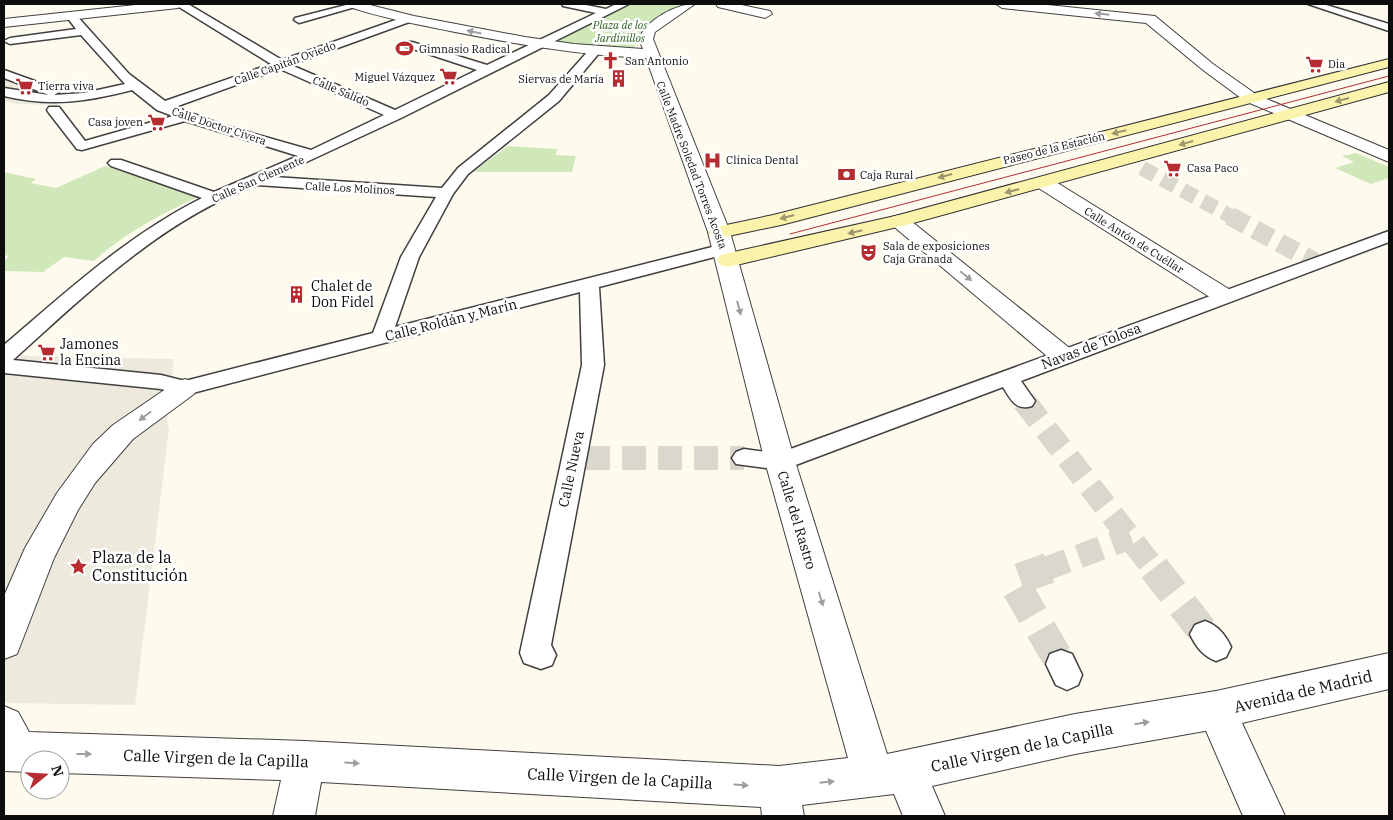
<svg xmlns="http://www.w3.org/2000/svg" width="1393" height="820" viewBox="0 0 1393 820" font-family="'IBM Plex Serif',serif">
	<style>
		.green { fill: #d0e7b9 }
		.plaza { fill: #edeadd }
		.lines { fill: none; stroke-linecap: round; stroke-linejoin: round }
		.pedestrian-tunnel-far3 { stroke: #dad7cc; stroke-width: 15; stroke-dasharray: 15 8; stroke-linecap: butt }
		.pedestrian-tunnel-far2 { stroke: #dad7cc; stroke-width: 19; stroke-dasharray: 19 9; stroke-linecap: butt }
		.pedestrian-tunnel-far1 { stroke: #dad7cc; stroke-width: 24; stroke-dasharray: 24 12; stroke-linecap: butt }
		.pedestrian-tunnel { stroke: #dad7cc; stroke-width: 31; stroke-dasharray: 31 16; stroke-linecap: butt }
		.pedestrian-casing { stroke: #404040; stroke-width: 3 }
		.minor-casing { stroke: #404040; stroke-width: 2 }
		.tertiary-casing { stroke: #404040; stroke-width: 2 }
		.secondary-casing { stroke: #2f2f2f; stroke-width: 2 }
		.pedestrian { fill: #fff; fill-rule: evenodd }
		.minor { fill: #fff; fill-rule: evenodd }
		.tertiary { fill: #fff; fill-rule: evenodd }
		.secondary { fill: #fbf3ac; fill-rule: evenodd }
		.tram { stroke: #b52c31; stroke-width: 1 }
		.oneway { fill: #9e9e9e }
		.oneway2 { fill: #9c976c }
		.labels { text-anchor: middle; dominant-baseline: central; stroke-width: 5; stroke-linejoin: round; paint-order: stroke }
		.far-park-label { font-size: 11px; font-style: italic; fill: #2d6121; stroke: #fff }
		.far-poi-label { font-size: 11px; fill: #0d0d0d; stroke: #fff; text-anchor: start }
		.far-street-label { font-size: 11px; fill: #0d0d0d; stroke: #fff }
		.poi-label { font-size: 14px; fill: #0d0d0d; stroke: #fff; text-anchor: start }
		.street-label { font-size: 14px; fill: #0d0d0d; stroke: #fff }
		.near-poi-label { font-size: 16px; fill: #0d0d0d; stroke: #fff; text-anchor: start }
		.near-street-label { font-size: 16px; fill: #0d0d0d; stroke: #fff }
	</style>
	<rect width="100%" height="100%" fill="#fefbee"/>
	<g class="green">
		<polygon points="632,4 681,4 645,27 631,53 555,44 581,28"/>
		<polygon points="508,146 557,149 556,155 576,156 572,172 473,172"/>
		<polygon points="1356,153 1389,167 1389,178 1371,184 1335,168 1354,162 1342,156"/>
		<path d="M105 166 198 197C161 214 125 233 94 261L64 257 43 272 4 271V261L9 256 4 255V172L36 179 31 183 56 188Z"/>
	</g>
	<g class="plaza">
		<polygon points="4,68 80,97 80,101 57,105 18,104 4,101"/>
		<polygon points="4,353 33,356 174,359 167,423 169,429 135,705 4,703"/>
	</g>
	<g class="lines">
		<polyline class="pedestrian-tunnel-far3" points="1142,168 1232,217"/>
		<polyline class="pedestrian-tunnel-far2" points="1230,216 1315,262"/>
		<g class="pedestrian-tunnel-far1">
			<polyline points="1024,401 1154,569"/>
			<polyline points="586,458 744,458"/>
			<polyline points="1045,569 1131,537"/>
		</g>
		<g class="pedestrian-tunnel">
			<polyline points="1049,568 1013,581 1061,664"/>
			<polyline points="1154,568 1205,634"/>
		</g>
		<defs>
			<g id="pedestrian">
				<path d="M179 4H188L282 60 404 17H412V21L291 65 395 110 477 70 404 46V42H412L487 65 596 13 563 6 562 4H581L606 9 616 4H629L401 118 274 177 442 188 458 168 549 95 590 49 594 48 600 52 559 101 468 174 453 194 419 257 395 327 716 246 722 247 725 251 722 255 599 287 604 365 551 645 556 655 552 665 541 669 524 663 520 653 582 365 580 292 185 395 161 389 4 373V345C66 292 128 235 202 198L111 166 108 163 111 160H121L214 192 298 156 185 121 82 150 77 149 49 113 47 110 49 107H59L85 141 173 116 157 110 132 90C85 102 51 107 4 96V88L49 95 4 78V70L57 89 59 92 54 95 84 93 125 84 81 35 10 44 4 41 10 38 76 29 67 17 72 14 76 15 129 74 165 101 271 64 179 7ZM280 69 384 115 311 150 223 125 175 107ZM257 185 436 197 401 257 373 333 185 381 161 375 13 360C86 294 163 219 257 185Z"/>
				<polygon points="350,4 362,5 299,23 294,20 295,18"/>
				<polygon points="1308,4 1323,4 1389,24 1389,31"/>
				<path d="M1389 231V242L1021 381 1035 401 1032 406C1016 411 1011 400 1003 387L801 463 793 466 785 463 781 457 785 451Z"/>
				<polygon points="744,449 774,453 778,459 774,465 766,468 736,464 732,458 736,452"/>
				<path d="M1205 621C1218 626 1225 634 1231 647L1226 657 1216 661C1203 656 1196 647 1190 634L1195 625Z"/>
				<polygon points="1061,650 1072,654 1082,675 1078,685 1067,690 1056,685 1046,664 1050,654"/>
			</g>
			<g id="minor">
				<polygon points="145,4 184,4 178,8 4,27 4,19"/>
				<path d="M348 4H366L414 16 525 37 574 44 643 49 639 39C646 20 676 4 695 4L655 32 653 39 730 232 794 458 887 754 1075 714 1216 691 1230 697 1235 710 1230 723 1216 729 1075 754 932 786 945 816H903L894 794 802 805 804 816H762L761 807 321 782 315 816H273L281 780 60 773V760H30V772L4 771V706L18 712 29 732 305 741 779 766 848 758 764 458 708 232 646 58C579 55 515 44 450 31 416 24 382 18 350 7Z"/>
				<polygon points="716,4 737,4 770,11 772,14 765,18 718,7"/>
				<polygon points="996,4 1038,4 1155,16 1213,64 1257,95 1389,150 1389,162 1245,101 1203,70 1146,23 1002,8"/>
				<polygon points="1044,177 1051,179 1232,291 1236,296 1232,301 1224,303 1216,301 1037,187 1034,183 1037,179"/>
				<polygon points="899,215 906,217 1072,350 1076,356 1072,362 1063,364 1054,362 892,225 889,221 892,217"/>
				<polygon points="185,379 194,382 198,388 194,394 133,439 95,483 78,510 54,558 17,654 4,659 4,596 25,548 57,493 93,444 113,425 176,382"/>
			</g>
			<polygon id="tertiary" points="1389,653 1389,689 1242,723 1285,816 1243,816 1197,710 1202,697 1216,691"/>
			<g id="secondary">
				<polygon points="1389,59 1389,67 781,225 719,238 712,236 708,232 712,228 773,215"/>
				<polygon points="1389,82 1389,92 906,225 728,267 720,265 717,260 720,255 895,216"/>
			</g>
		</defs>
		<use href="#pedestrian" class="pedestrian-casing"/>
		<use href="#minor" class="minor-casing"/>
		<use href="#tertiary" class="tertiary-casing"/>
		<use href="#secondary" class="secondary-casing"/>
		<use href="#pedestrian" class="pedestrian"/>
		<use href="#minor" class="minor"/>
		<use href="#tertiary" class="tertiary"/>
		<use href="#secondary" class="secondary"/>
		<polyline class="tram" points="790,234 1389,76"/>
	</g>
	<defs><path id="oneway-solid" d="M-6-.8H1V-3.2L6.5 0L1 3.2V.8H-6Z" transform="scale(1.25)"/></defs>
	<g class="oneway">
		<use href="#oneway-solid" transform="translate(1102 14) rotate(-174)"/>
		<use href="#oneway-solid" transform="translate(474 32) rotate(-168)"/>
		<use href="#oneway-solid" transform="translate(966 276) rotate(39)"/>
		<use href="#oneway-solid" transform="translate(739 308) rotate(75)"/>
		<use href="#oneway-solid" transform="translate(145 416) rotate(143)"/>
		<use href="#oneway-solid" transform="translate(821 599) rotate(73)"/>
		<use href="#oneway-solid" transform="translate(1142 723) rotate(-9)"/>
		<use href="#oneway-solid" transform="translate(84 754)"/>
		<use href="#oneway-solid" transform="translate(352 763) rotate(3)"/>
		<use href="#oneway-solid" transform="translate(827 782) rotate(-6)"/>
		<use href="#oneway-solid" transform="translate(741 785) rotate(3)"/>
	</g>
	<g class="oneway2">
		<use href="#oneway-solid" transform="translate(1342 100) rotate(165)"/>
		<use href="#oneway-solid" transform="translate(1119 132) rotate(166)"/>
		<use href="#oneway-solid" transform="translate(1186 143) rotate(164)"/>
		<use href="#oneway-solid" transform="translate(945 176) rotate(165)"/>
		<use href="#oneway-solid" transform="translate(1012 191) rotate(165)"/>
		<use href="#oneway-solid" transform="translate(787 217) rotate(165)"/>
		<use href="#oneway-solid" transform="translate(855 232) rotate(167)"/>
	</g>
	<defs>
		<symbol id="stadium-bare" viewBox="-9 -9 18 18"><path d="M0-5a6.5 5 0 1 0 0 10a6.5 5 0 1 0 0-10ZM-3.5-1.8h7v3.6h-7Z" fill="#b52c31" stroke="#fff" stroke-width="2.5" paint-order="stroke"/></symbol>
		<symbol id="church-bare" viewBox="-9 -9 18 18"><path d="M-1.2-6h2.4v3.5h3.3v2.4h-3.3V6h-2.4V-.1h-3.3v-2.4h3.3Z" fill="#b52c31" stroke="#fff" stroke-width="2.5" paint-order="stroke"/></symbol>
		<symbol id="supermarket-bare" viewBox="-9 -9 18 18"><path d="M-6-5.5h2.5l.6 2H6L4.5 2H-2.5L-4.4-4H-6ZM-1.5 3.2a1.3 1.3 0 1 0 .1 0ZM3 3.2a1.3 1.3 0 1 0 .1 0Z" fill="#b52c31" stroke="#fff" stroke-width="2.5" paint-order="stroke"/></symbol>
		<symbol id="building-bare" viewBox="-9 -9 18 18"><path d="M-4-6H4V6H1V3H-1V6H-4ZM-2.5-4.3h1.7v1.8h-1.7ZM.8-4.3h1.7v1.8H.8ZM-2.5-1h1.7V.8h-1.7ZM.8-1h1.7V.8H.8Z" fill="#b52c31" stroke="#fff" stroke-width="2.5" paint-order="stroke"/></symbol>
		<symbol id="hospital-bare" viewBox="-9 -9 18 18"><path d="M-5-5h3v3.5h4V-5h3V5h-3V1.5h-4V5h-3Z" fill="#b52c31" stroke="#fff" stroke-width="2.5" paint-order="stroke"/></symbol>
		<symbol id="bank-bare" viewBox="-9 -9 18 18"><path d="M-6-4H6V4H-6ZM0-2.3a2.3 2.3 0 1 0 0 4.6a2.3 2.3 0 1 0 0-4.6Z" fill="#b52c31" stroke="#fff" stroke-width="2.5" paint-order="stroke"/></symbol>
		<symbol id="theatre-bare" viewBox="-9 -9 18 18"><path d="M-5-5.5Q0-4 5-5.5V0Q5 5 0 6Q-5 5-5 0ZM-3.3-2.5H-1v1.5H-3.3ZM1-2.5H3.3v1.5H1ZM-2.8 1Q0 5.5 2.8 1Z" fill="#b52c31" stroke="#fff" stroke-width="2.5" paint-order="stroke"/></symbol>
		<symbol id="sight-bare" viewBox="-9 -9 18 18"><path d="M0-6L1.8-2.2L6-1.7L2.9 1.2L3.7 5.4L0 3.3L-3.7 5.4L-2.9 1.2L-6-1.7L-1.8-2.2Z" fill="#b52c31" stroke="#fff" stroke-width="2.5" paint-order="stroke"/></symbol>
	</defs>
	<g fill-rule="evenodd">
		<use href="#stadium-bare" x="392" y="36" width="25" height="25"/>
		<use href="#church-bare" x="598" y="48" width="25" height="25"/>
		<use href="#supermarket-bare" x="1302" y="52" width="25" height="25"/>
		<use href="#supermarket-bare" x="436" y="64" width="25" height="25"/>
		<use href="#building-bare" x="606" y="66" width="25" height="25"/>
		<use href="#supermarket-bare" x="12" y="74" width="25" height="25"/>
		<use href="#supermarket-bare" x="144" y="110" width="25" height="25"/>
		<use href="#hospital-bare" x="700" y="148" width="25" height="25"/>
		<use href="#supermarket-bare" x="1160" y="156" width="25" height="25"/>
		<use href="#bank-bare" x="834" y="162" width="25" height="25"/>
		<use href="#theatre-bare" x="856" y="240" width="25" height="25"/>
		<use href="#building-bare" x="284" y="282" width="25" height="25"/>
		<use href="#supermarket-bare" x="34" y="340" width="25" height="25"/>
		<use href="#sight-bare" x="66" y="554" width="25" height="25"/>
	</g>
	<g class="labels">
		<g class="far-park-label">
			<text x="620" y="25">Plaza de los<tspan x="620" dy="13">Jardinillos</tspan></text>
		</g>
		<g class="far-poi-label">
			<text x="419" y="49">Gimnasio Radical</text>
			<text x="625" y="61">San Antonio</text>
			<text x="1328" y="64">Dia</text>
			<text x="435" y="77" text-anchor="end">Miguel Vázquez</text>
			<text x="604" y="79" text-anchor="end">Siervas de María</text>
			<text x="38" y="86">Tierra viva</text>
			<text x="143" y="122" text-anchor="end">Casa joven</text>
			<text x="726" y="160">Clínica Dental</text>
			<text x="1187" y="168">Casa Paco</text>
			<text x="860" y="175">Caja Rural</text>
			<text x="883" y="246">Sala de exposiciones<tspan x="883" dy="13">Caja Granada</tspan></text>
		</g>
		<g class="far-street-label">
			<text transform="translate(285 63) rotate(-20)">Calle Capitán Oviedo</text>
			<text transform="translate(341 91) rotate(23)">Calle Salido</text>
			<text transform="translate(219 126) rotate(18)">Calle Doctor Civera</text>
			<text transform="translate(1054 148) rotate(-14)">Paseo de la Estación</text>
			<text transform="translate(692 165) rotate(69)">Calle Madre Soledad Torres Acosta</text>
			<text transform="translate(258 179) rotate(-24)">Calle San Clemente</text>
			<text transform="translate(350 188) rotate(3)">Calle Los Molinos</text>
			<text transform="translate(1134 240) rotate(32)">Calle Antón de Cuéllar</text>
		</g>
		<g class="poi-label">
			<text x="311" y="286">Chalet de<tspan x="311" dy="16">Don Fidel</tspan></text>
			<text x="60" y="344">Jamones<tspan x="60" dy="16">la Encina</tspan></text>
		</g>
		<g class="street-label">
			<text transform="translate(451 320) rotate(-14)">Calle Roldán y Marín</text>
			<text transform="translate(1091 346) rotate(-21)">Navas de Tolosa</text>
			<text transform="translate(571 469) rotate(-78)">Calle Nueva</text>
			<text transform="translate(797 520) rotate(73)">Calle del Rastro</text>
		</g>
		<g class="near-poi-label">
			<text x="92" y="557">Plaza de la<tspan x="92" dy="18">Constitución</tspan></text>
		</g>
		<g class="near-street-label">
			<text transform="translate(1303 691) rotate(-13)">Avenida de Madrid</text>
			<text transform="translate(1022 747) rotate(-12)">Calle Virgen de la Capilla</text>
			<text transform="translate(216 758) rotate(2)">Calle Virgen de la Capilla</text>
			<text transform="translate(620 778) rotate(3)">Calle Virgen de la Capilla</text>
		</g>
	</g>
	<rect width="1393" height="820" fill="none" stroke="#0d0d0d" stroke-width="10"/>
	<g transform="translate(45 775) rotate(72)"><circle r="24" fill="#ffffff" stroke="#9e9e9e"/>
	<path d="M0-4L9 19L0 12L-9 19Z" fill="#b52c31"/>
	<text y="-8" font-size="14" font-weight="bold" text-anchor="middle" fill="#0d0d0d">N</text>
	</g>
</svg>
